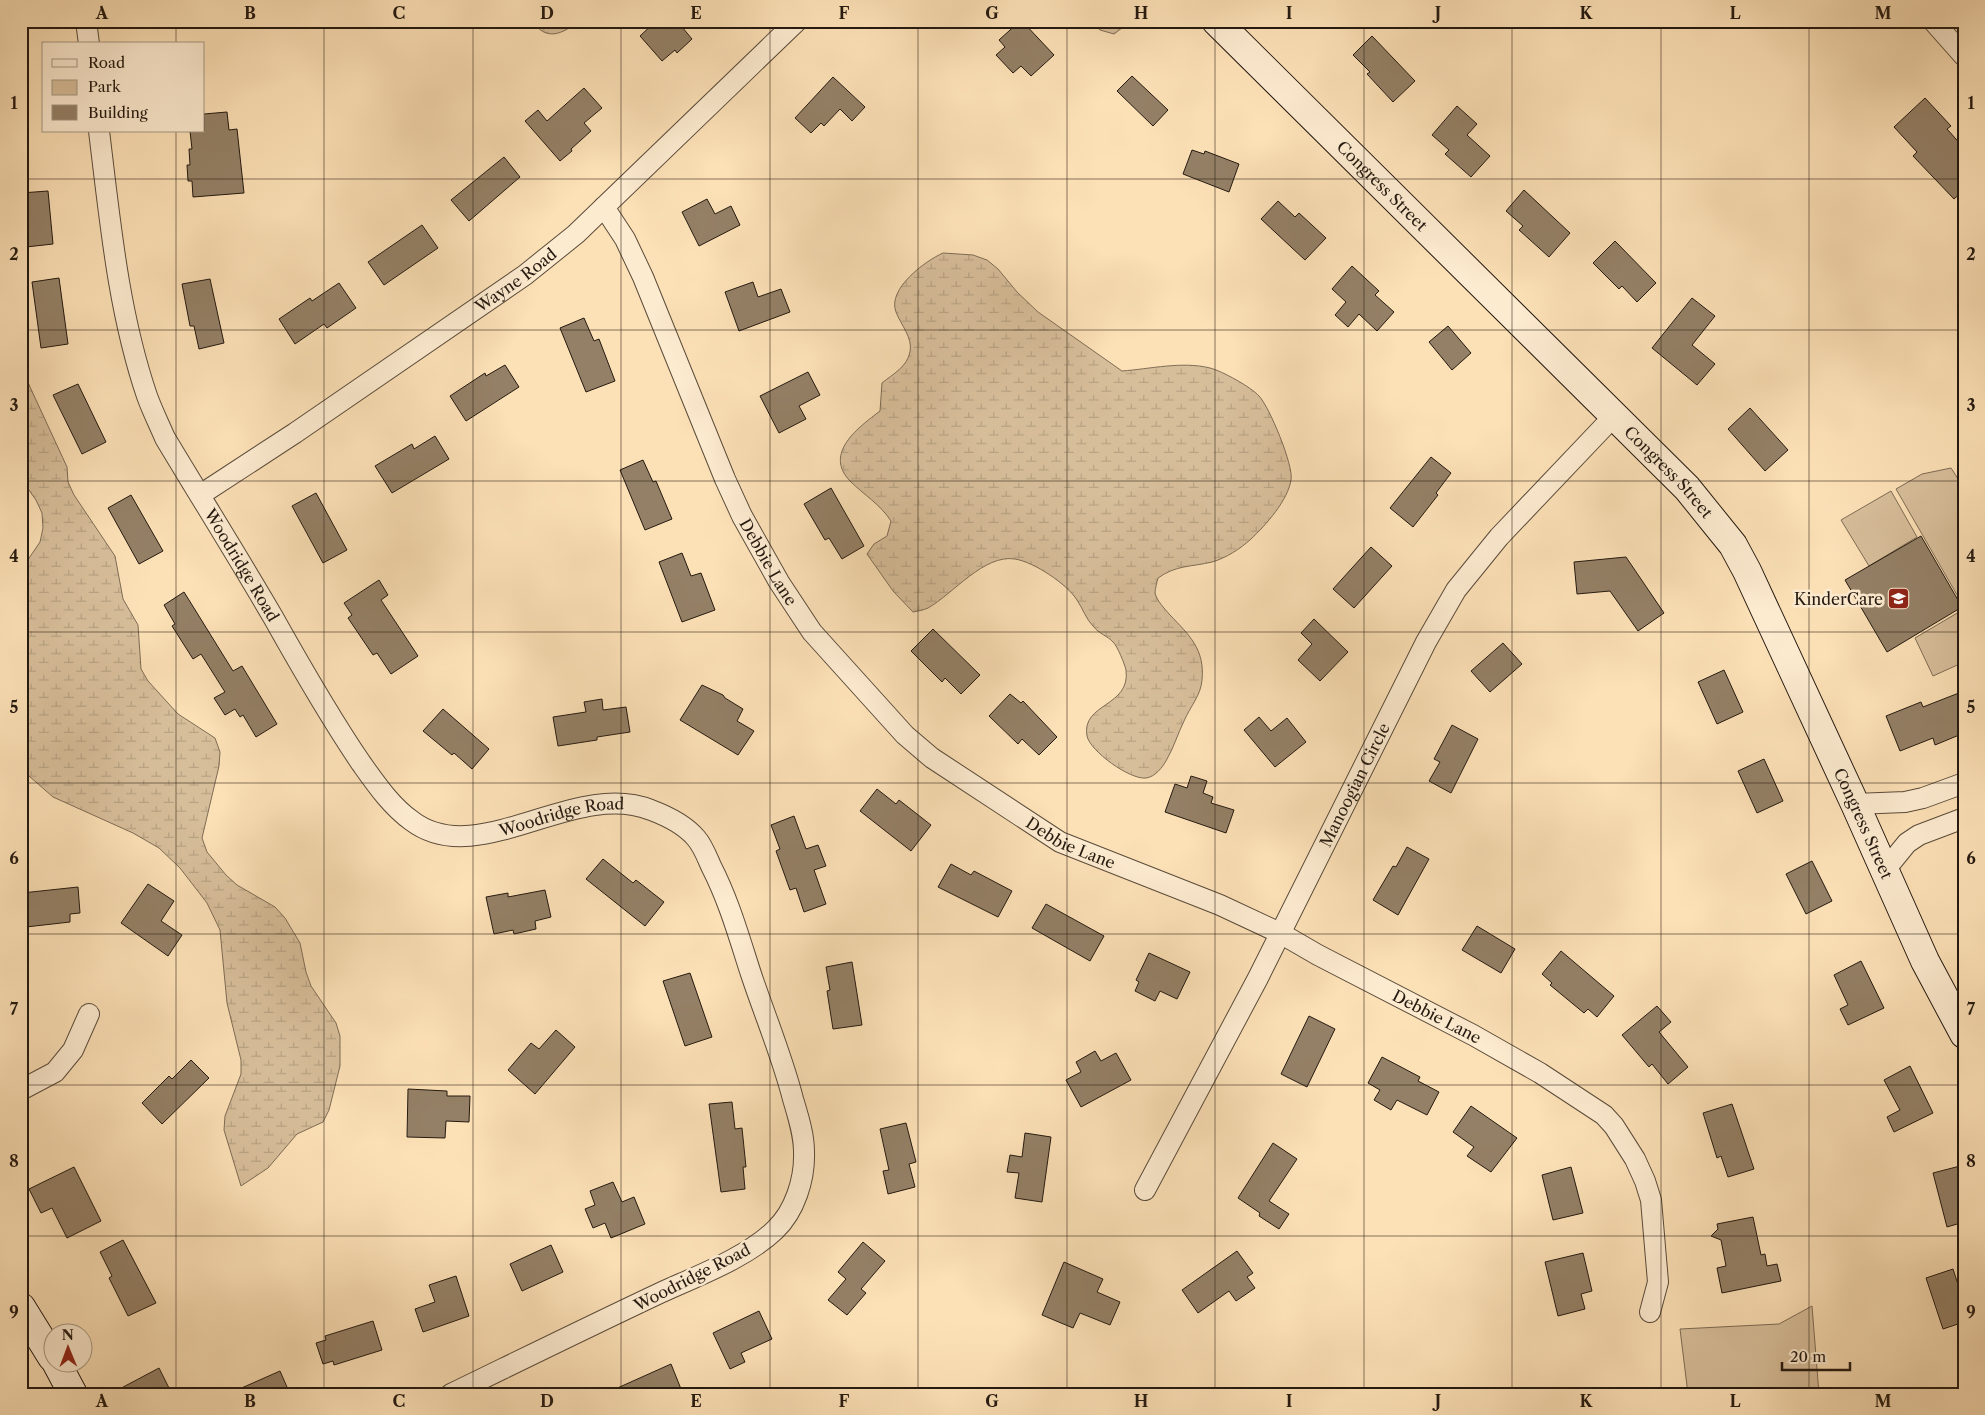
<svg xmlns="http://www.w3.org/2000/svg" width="1985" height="1415" viewBox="0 0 1985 1415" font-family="'Libre Caslon Text',serif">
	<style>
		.green { fill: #d7be9a; stroke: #7e6c55 }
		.wetland { fill: url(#wetland-marsh); stroke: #7e6c55 }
		.building { fill: #948066; stroke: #241910 }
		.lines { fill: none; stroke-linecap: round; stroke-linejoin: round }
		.street-casing { stroke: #5a4b3a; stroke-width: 22 }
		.secondary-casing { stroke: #241910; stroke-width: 30 }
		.street { stroke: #fdebd0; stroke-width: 20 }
		.secondary { stroke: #fdebd0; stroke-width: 28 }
		.grid { fill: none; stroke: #241910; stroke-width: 1; stroke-opacity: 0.55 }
		.labels { text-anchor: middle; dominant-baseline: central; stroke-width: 5; stroke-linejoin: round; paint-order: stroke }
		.street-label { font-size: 16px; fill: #241910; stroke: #fdebd0 }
		.poi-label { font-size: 16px; fill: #241910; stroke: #fdebd0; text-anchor: end }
		.neatline { fill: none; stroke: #241910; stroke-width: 2 }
		.grid-label { font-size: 16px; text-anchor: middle; font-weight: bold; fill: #241910 }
	</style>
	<defs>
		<pattern id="wetland-marsh" width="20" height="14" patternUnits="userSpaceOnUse" patternTransform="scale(1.25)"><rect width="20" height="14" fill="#d7be9a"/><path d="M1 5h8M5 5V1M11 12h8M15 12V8" fill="none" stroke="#b8a384"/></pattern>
	</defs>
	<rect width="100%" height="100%" fill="#fce0b6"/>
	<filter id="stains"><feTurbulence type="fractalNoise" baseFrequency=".004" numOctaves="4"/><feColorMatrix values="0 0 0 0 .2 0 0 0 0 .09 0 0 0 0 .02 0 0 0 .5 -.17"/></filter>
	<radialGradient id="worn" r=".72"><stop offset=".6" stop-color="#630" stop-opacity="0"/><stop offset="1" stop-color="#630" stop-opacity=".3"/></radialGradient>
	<g class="green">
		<polygon points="1951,468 1964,488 1964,607 1896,489 1922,474"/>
		<polygon points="1891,491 1917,537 1869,566 1841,520"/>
		<polygon points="1964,609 1964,662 1933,676 1915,638"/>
		<polygon points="1812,1306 1819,1394 1688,1394 1680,1329 1779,1324"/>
	</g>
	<g class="wetland">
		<path d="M532 21H579C562 34 547 42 532 21Z"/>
		<polygon points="1090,21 1131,21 1114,34 1100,30"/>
		<path d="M943 253 973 255 987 260 998 269 1017 292 1038 312 1122 371C1150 369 1182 361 1210 368 1222 371 1251 387 1259 396 1269 406 1294 466 1291 480 1288 500 1266 525 1251 539 1240 549 1226 558 1212 562 1191 567 1176 565 1158 578 1157 582 1155 589 1155 593 1157 601 1164 608 1170 615 1189 635 1205 649 1202 680 1201 695 1190 707 1184 721 1178 733 1174 747 1167 759 1163 767 1155 777 1146 778 1130 780 1090 751 1087 736 1081 703 1131 707 1126 670 1125 665 1117 645 1113 642 1108 636 1099 634 1093 626 1086 619 1083 609 1077 600 1067 584 1034 562 1015 559 984 554 953 594 928 608 924 610 918 611 913 612L893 591 867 554 874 544 887 536 891 521C880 504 864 495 850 481 823 453 859 427 880 411L882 383C893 374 907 367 910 352 913 338 901 325 896 312 887 289 925 261 943 253Z"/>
		<polygon points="21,364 30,387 67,467 68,482 74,495 115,556 123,599 138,625 141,669 148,681 178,714 215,738 220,752 219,766 202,838 207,852 226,875 237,885 275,907 285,918 300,943 306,972 311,986 336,1023 340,1036 340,1066 329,1110 323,1122 297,1134 268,1168 241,1186 224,1130 225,1116 241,1074 241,1060 227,1003 220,930 207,903 180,868 159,848 133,833 53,797 21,769 21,570 40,542 43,528 42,513 36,500 21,479"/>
	</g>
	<g class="building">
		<polygon points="656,21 677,21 692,39 677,53 675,50 662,61 640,36"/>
		<polygon points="1020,21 1022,21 1054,55 1031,76 1021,66 1013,73 996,55 1005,47 999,40"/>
		<polygon points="1372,36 1415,81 1393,102 1367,74 1370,72 1353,55"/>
		<polygon points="1132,76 1168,110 1153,126 1117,91"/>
		<polygon points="833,77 865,107 852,121 840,109 824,126 821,123 811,133 795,118"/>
		<polygon points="584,88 602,108 584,123 591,131 571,149 572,151 560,161 525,121 538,110 547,121"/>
		<polygon points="1925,98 1951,126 1947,129 1964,148 1964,190 1954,199 1913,156 1917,152 1894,127"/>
		<polygon points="1457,106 1477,124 1467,135 1490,156 1471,177 1445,154 1449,150 1432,135"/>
		<polygon points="227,112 229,130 237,129 244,193 193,197 192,181 188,181 187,165 190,165 189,149 192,149 190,131 204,131 204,114"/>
		<polygon points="1192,150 1204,154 1205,151 1239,164 1229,192 1183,174"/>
		<polygon points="504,157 520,177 469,221 451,200"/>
		<polygon points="1524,190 1570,233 1549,257 1519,230 1523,226 1506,211"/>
		<polygon points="48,191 53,244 26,247 21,193"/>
		<polygon points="707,199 715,214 731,206 740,225 699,246 682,212"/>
		<polygon points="1278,201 1295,217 1299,213 1326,238 1305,260 1261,219"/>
		<polygon points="422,225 438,248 384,285 368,262"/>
		<polygon points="1615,241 1656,283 1637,302 1622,286 1619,289 1593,263"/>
		<polygon points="1352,266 1379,291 1375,295 1394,312 1377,331 1359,314 1348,327 1335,315 1346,302 1332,289"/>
		<polygon points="59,278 68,344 41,348 32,282"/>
		<polygon points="210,279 224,343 199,349 194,326 190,326 182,284"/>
		<polygon points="753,282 758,297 781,289 790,312 739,331 725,292"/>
		<polygon points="339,283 356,308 327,328 324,324 295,344 279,319 310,298 312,301"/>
		<polygon points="1692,298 1715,316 1692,345 1715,364 1697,385 1652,348"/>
		<polygon points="584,318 594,341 599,339 615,381 586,392 560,328"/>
		<polygon points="1448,326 1471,353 1452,370 1429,342"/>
		<polygon points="505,365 519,387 466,421 450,396 485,373 486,376"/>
		<polygon points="808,372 820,395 799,406 806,419 779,433 760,396"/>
		<polygon points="78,384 106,442 82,454 53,395"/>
		<polygon points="1750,408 1788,450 1765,471 1728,429"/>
		<polygon points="435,436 449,459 392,493 375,466 412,444 414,449"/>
		<polygon points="1431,457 1451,473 1436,493 1438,495 1413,527 1390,508"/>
		<polygon points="643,460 653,482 656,481 672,519 645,530 620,470"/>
		<polygon points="831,488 864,546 842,559 829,538 825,540 804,504"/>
		<polygon points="316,493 347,550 323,563 292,506"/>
		<polygon points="131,495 163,551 139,564 108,508"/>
		<polygon points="1921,536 1962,607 1887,652 1845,580"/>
		<polygon points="1371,547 1392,566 1354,608 1333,589"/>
		<polygon points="682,553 691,576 701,573 715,610 682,622 659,562"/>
		<polygon points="1626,557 1664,613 1638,631 1610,591 1577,594 1574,562"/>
		<polygon points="379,580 388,595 381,600 418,656 391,674 377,653 373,655 348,618 352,615 344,603"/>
		<polygon points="184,592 233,671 242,666 277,724 256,737 243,715 240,717 235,709 225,715 214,698 225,692 201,654 193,659 172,626 175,624 164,605"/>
		<polygon points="1314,619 1348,652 1320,681 1298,660 1312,644 1301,633"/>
		<polygon points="933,629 980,675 961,694 945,678 942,682 911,651"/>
		<polygon points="1503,643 1522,664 1490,692 1471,671"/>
		<polygon points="1724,670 1743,712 1717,724 1698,682"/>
		<polygon points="702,685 723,695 725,698 743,709 737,721 754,731 738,755 680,720"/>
		<polygon points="1964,691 1964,733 1935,745 1933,738 1900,751 1886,716 1921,702 1923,707"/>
		<polygon points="1010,694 1021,703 1023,701 1057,737 1039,755 1022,739 1018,744 989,716"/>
		<polygon points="602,699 603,710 626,707 630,732 597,737 597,740 558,746 553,717 586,712 584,702"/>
		<polygon points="443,709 489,749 472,769 454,753 452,755 423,731"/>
		<polygon points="1259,717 1271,731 1287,718 1306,742 1275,767 1244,730"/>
		<polygon points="1452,725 1478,739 1451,793 1429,781 1440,762 1434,759"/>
		<polygon points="1764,759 1783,801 1757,813 1738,771"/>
		<polygon points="1191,776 1207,781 1203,793 1213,797 1211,803 1234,810 1226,833 1165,812 1175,784 1187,788"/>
		<polygon points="877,789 896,804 899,800 931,825 911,851 860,811"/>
		<polygon points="794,816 806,849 818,845 826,866 814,870 826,904 804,912 796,888 790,890 776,851 780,849 771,825"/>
		<polygon points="1407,847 1429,859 1398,915 1373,900 1393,866 1396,867"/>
		<polygon points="603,859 633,883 636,880 664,902 645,926 586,879"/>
		<polygon points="1812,861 1832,901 1806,914 1786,874"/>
		<polygon points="951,864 971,875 974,871 1012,891 998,917 938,887"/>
		<polygon points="148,884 174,901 161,921 182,935 168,956 121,923"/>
		<polygon points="78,887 80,913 70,914 70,922 26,927 22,893"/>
		<polygon points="545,890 551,917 535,921 536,929 514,934 513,930 494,934 486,897 508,893 508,897"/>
		<polygon points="1046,904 1104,936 1090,961 1032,928"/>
		<polygon points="1477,926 1515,949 1501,973 1462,950"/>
		<polygon points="1561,951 1614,996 1597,1017 1588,1009 1584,1013 1550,985 1552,983 1542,974"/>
		<polygon points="1149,953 1190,972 1177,999 1160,991 1155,1001 1135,991 1139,982 1136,980"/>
		<polygon points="1861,961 1884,1008 1848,1025 1840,1009 1848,1005 1834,975"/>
		<polygon points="852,962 862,1025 833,1029 827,991 830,990 826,967"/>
		<polygon points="690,973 712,1037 685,1046 663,981"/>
		<polygon points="1657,1006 1671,1022 1659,1032 1688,1067 1668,1084 1652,1064 1649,1067 1622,1035"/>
		<polygon points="1309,1016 1335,1029 1307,1087 1281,1074"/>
		<polygon points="556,1030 575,1047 535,1094 508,1070 531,1043 539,1049"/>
		<polygon points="1095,1051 1101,1061 1116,1053 1131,1080 1081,1107 1066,1080 1081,1072 1076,1062"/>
		<polygon points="1382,1057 1420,1077 1418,1081 1439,1092 1427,1115 1397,1100 1391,1110 1374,1100 1380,1090 1368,1083"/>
		<polygon points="191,1060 209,1078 162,1124 142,1103 169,1076 172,1079"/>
		<polygon points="1910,1066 1933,1113 1894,1132 1887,1117 1900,1110 1884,1080"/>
		<polygon points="408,1089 447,1091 447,1096 470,1096 469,1122 446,1121 445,1138 407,1137"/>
		<polygon points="732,1102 735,1129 742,1128 746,1167 743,1167 745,1189 721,1192 709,1104"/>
		<polygon points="1732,1104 1754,1169 1728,1177 1721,1156 1717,1158 1703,1113"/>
		<polygon points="1471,1106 1517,1138 1491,1172 1467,1156 1474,1147 1453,1132"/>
		<polygon points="906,1123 916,1162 909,1164 915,1187 888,1194 883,1171 889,1170 880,1129"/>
		<polygon points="1025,1133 1051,1137 1042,1202 1015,1198 1019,1173 1007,1172 1010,1155 1022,1157"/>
		<polygon points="1273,1143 1297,1159 1269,1201 1289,1214 1279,1229 1259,1216 1260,1213 1238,1198"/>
		<polygon points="1960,1166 1964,1179 1964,1222 1947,1227 1933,1173"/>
		<polygon points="74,1167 101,1221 67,1238 52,1208 41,1213 29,1189"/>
		<polygon points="1571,1167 1583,1213 1553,1220 1542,1175"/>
		<polygon points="613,1182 622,1202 634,1197 645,1224 611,1238 605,1223 593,1228 585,1209 595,1205 590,1191"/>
		<polygon points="1753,1217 1761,1255 1765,1254 1767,1266 1777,1264 1781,1281 1722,1293 1717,1268 1726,1266 1721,1240 1711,1236 1718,1229 1717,1224"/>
		<polygon points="123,1240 156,1303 128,1316 109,1278 112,1276 100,1252"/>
		<polygon points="863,1242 885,1261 861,1289 866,1293 847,1315 828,1300 846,1279 838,1272"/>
		<polygon points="551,1245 563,1272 522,1291 510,1264"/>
		<polygon points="1237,1251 1253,1273 1247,1277 1255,1288 1236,1301 1229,1291 1198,1313 1182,1290"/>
		<polygon points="1583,1253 1592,1291 1581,1294 1585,1309 1558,1316 1545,1262"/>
		<polygon points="1064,1262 1103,1279 1097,1292 1120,1302 1110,1325 1080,1313 1073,1328 1042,1315"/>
		<polygon points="1953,1269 1964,1303 1964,1322 1943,1329 1926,1278"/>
		<polygon points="456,1276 469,1316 423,1332 415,1309 435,1302 429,1285"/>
		<polygon points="759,1311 772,1339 741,1353 745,1362 730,1369 713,1333"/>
		<polygon points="373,1321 382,1350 334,1365 333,1361 323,1364 316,1343 326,1340 325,1336"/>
		<polygon points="671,1364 683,1394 604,1394"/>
		<polygon points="159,1368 172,1394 110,1394"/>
		<polygon points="280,1371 290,1394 228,1394"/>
	</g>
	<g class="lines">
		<defs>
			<g id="street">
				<polyline points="86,21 89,44"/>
				<polyline points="1933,21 1964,56"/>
				<path id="s1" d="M99 131C110 220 118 311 147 396 152 410 159 424 165 438 201 498 238 557 273 617 301 667 329 716 361 763 376 784 391 806 412 821 478 871 574 779 651 810 667 816 685 825 696 838 703 846 707 857 711 866 729 901 739 937 751 974 765 1016 782 1056 793 1099 798 1116 804 1134 804 1152 805 1179 795 1211 775 1230 746 1258 697 1276 660 1293 590 1326 521 1360 451 1394"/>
				<path id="s2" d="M604 207 625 239 643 277 725 479 742 516 779 582 812 632 905 735 932 758 1060 842 1220 905 1280 933 1318 955 1473 1035 1540 1073 1604 1115 1614 1126 1635 1159 1645 1181 1651 1200 1658 1282 1650 1312"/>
				<path id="s3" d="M200 495 295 433 525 275 576 234 797 21"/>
				<polyline points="1855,804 1905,802 1923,798 1964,783"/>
				<polyline points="1885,870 1907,843 1919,835 1964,818"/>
				<polyline points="21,1090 55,1072 73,1050 89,1014"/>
				<path id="s4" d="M1145 1190 1258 978 1426 642 1456 590 1499 537 1614 416"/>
			</g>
			<g id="secondary">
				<path id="s5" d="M1216 21 1687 488 1733 545 1747 571 1855 804 1925 961 1964 1034"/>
				<polyline points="21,1307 52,1357"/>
				<polyline points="56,1362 73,1394"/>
			</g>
		</defs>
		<use href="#street" class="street-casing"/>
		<use href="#secondary" class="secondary-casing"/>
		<use href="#street" class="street"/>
		<use href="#secondary" class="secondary"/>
	</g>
	<path class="grid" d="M176 21V44M324 21V1394M473 21V1394M621 21V1394M770 21V1394M918 21V1394M1067 21V1394M1215 21V1394M1364 21V1394M1512 21V1394M1661 21V1394M1809 21V1394M176 131V1394M21 179H1964M21 330H1964M21 481H1964M21 632H1964M21 783H1964M21 934H1964M21 1085H1964M21 1236H1964"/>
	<defs>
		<symbol id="school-square" viewBox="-11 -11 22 22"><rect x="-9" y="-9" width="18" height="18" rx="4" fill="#8f2418" stroke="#fdebd0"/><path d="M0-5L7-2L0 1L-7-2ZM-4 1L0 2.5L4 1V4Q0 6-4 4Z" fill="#fff"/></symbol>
	</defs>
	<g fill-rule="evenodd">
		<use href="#school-square" x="1886" y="586" width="25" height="25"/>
	</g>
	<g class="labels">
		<g class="street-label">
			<text stroke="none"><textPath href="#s5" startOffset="234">Congress Street</textPath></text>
			<text stroke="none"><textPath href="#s3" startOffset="382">Wayne Road</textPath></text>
			<text stroke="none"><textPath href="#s5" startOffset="639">Congress Street</textPath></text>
			<text stroke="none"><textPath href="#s2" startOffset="392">Debbie Lane</textPath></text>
			<text stroke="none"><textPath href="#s1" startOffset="464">Woodridge Road</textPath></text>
			<text stroke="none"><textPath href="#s4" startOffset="456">Manoogian Circle</textPath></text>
			<text stroke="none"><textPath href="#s1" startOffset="928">Woodridge Road</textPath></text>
			<text stroke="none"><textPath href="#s5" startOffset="1044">Congress Street</textPath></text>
			<text stroke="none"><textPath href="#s2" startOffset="812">Debbie Lane</textPath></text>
			<text stroke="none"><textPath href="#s2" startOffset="1218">Debbie Lane</textPath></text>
			<text transform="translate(692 1277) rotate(-27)">Woodridge Road</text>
		</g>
		<g class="poi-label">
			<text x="1883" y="599">KinderCare</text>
		</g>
	</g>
	<rect width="1985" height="1415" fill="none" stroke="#fce0b6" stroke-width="55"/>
	<rect x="42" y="42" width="162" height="90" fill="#fdebd0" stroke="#a69783"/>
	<rect x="52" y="59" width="25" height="8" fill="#fdebd0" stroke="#a69783"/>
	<text x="88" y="68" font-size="15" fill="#241910">Road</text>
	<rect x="52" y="80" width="25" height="15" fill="#d7be9a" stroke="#a69783"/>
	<text x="88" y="92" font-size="15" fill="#241910">Park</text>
	<rect x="52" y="105" width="25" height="15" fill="#948066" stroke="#a69783"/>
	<text x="88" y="118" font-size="15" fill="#241910">Building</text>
	<g transform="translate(68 1348) rotate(359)"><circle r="24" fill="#fdebd0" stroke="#a69783"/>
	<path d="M0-4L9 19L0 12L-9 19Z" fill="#8f2418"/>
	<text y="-8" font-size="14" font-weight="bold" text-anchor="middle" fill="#241910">N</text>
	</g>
	<path d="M1782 1362v8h68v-8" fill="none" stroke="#241910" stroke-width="2.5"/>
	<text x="1790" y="1362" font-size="15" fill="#241910" stroke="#fdebd0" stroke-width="4" paint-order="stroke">20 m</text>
	<rect x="28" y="28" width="1930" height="1360" class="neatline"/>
	<g class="grid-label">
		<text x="102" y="19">A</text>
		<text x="250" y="19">B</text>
		<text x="399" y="19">C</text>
		<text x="547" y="19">D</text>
		<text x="696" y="19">E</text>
		<text x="844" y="19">F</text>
		<text x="992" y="19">G</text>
		<text x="1141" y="19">H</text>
		<text x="1289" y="19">I</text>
		<text x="1438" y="19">J</text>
		<text x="1586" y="19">K</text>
		<text x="1735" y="19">L</text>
		<text x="1883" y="19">M</text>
		<text x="14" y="109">1</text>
		<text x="1971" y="109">1</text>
		<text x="14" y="260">2</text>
		<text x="1971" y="260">2</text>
		<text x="14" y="411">3</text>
		<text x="1971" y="411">3</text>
		<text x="14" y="562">4</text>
		<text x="1971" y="562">4</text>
		<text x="14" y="713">5</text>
		<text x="1971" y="713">5</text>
		<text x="14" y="864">6</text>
		<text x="1971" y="864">6</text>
		<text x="14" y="1015">7</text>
		<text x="1971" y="1015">7</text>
		<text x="14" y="1167">8</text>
		<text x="1971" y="1167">8</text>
		<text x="14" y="1318">9</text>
		<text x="1971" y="1318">9</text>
		<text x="102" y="1407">A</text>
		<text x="250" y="1407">B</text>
		<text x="399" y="1407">C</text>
		<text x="547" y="1407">D</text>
		<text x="696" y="1407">E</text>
		<text x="844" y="1407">F</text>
		<text x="992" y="1407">G</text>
		<text x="1141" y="1407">H</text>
		<text x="1289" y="1407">I</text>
		<text x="1438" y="1407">J</text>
		<text x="1586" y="1407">K</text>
		<text x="1735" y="1407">L</text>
		<text x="1883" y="1407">M</text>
	</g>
	<rect width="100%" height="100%" filter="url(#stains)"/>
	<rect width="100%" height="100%" fill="url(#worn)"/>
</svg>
